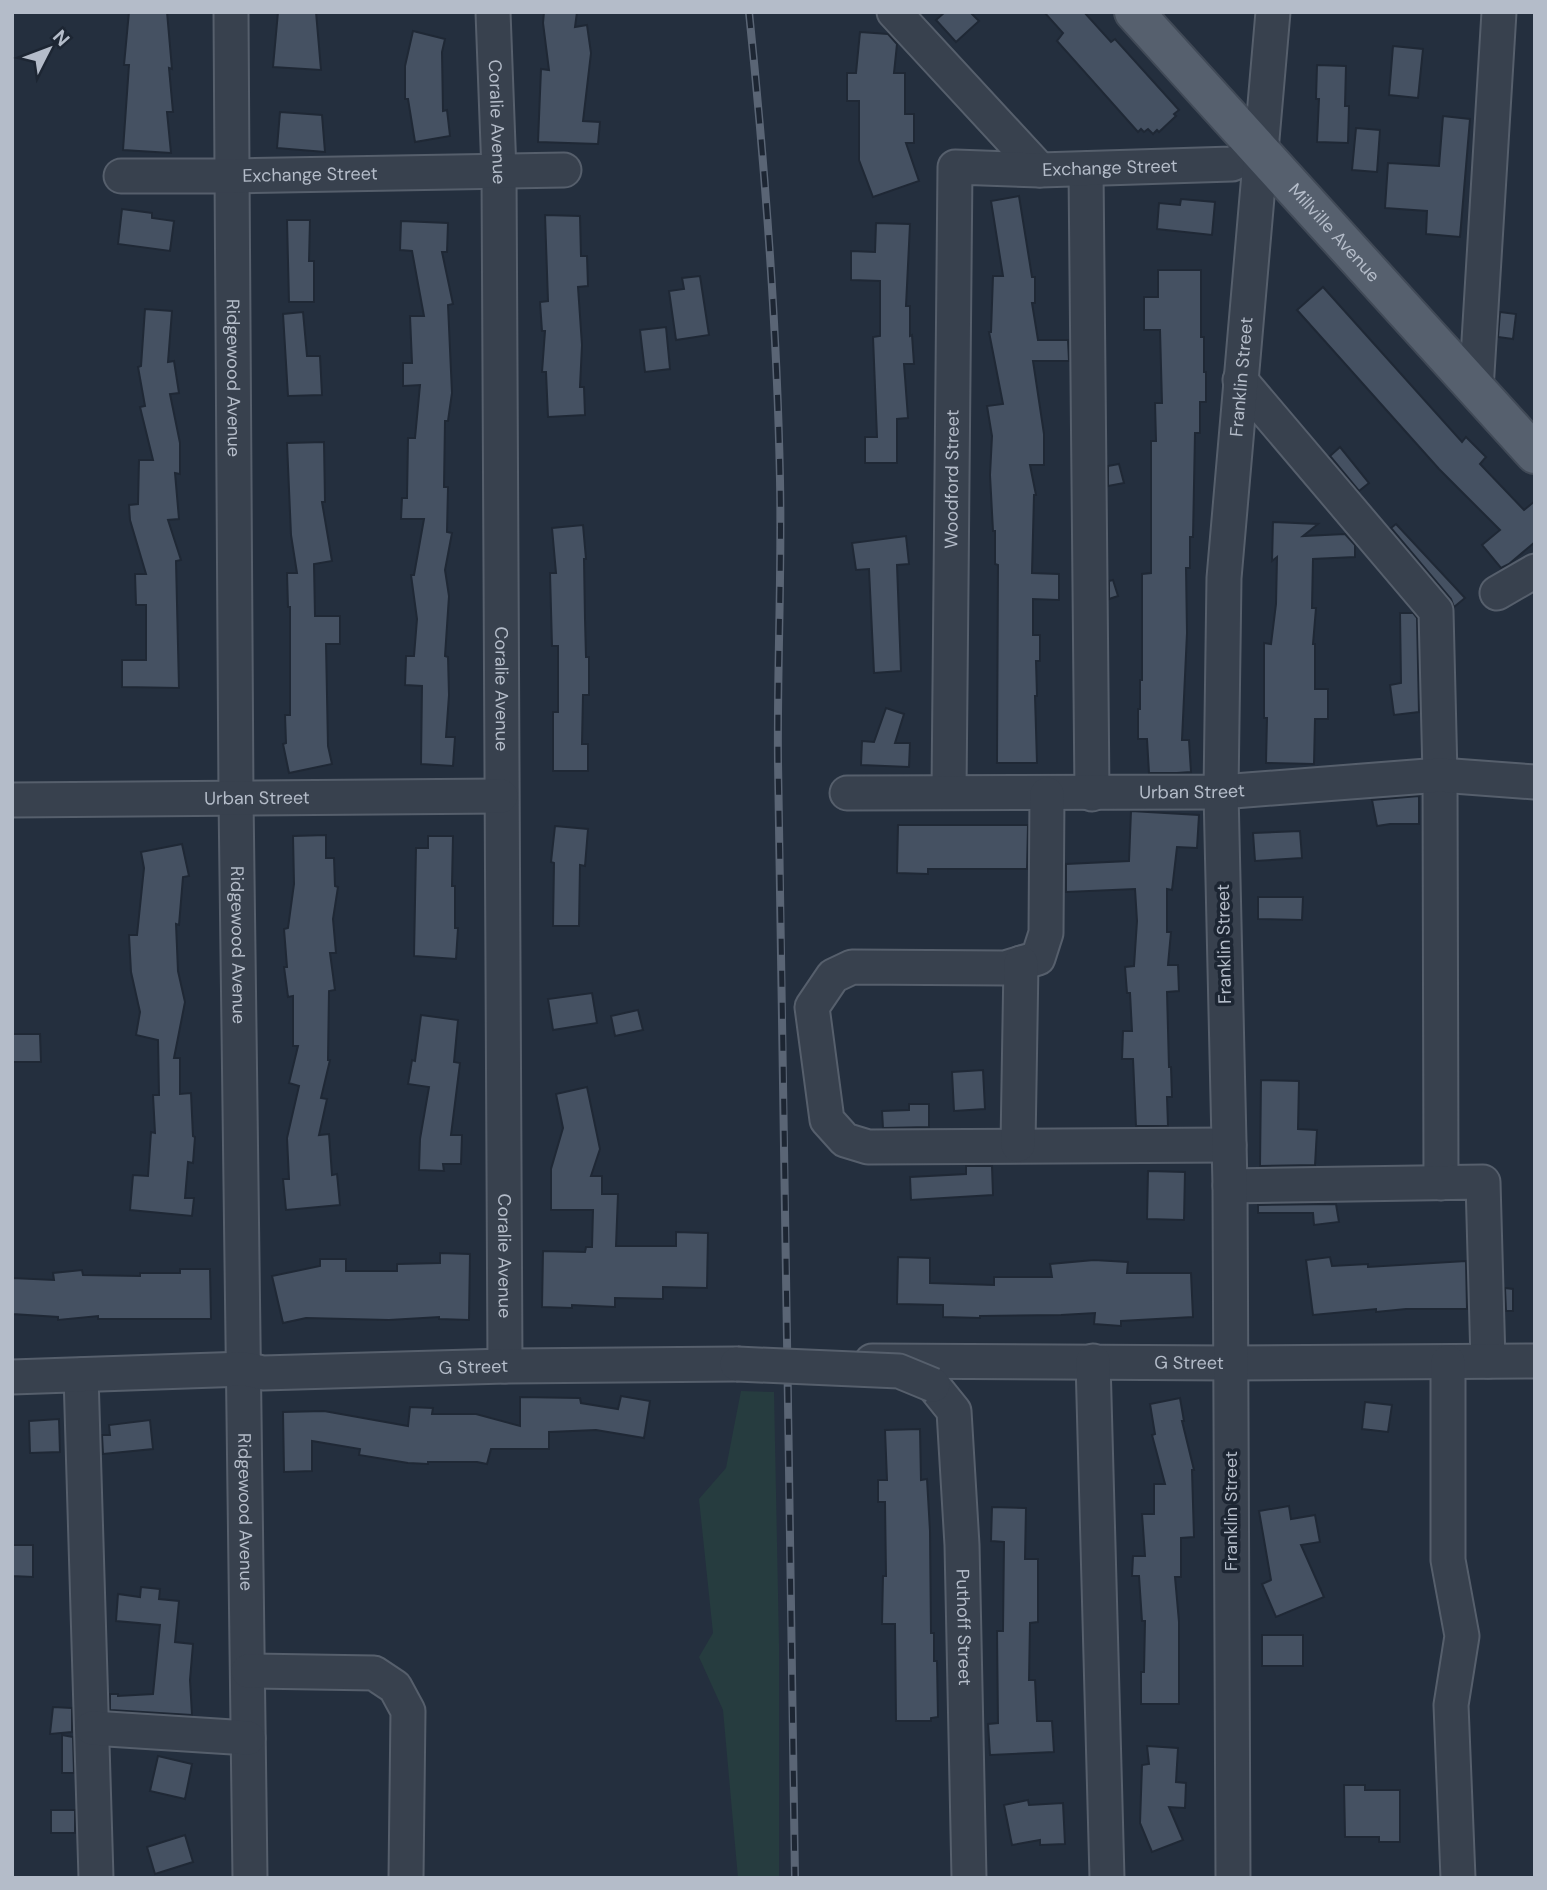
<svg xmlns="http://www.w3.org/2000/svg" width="1547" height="1890" viewBox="0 0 1547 1890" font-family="'DM Sans',sans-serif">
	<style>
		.green { fill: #263c3f }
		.building { fill: #455162; stroke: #1f2835; stroke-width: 2 }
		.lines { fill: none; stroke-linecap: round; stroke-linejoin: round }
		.minor-casing { stroke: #565f6c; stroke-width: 37 }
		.major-casing { stroke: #414a57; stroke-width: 42 }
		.minor { stroke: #38414e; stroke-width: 33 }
		.major { stroke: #56606e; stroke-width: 38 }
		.rail-casing { stroke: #5a6575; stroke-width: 8 }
		.rail { stroke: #1d2633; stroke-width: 5; stroke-dasharray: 16; stroke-linecap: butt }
		.minor-bridge-casing { stroke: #565f6c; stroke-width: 37; stroke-linecap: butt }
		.minor-bridge { stroke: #38414e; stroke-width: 33 }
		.labels { text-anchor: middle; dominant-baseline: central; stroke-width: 7; stroke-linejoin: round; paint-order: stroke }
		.street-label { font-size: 18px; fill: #b4bcc9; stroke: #1d2633 }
	</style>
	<rect width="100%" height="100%" fill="#242f3e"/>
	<polygon class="green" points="741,1391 774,1392 779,1644 779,1878 738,1878 723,1710 699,1657 713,1633 699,1499 726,1468"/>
	<g class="building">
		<polygon points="129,12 167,12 172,69 169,68 173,112 167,112 171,153 123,150 129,65 124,65"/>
		<polygon points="278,12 316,12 321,70 273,67"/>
		<polygon points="544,12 577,12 575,27 587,25 591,53 583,121 600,122 598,144 538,142 541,69 549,70 543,23"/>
		<polygon points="945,12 970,12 979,21 956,42 936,20"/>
		<polygon points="1044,12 1084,12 1111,42 1115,39 1179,110 1174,114 1176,116 1159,132 1157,130 1153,134 1148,129 1144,132 1141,129 1138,132 1057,41 1063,33"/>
		<polygon points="413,31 445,39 442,52 443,111 447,110 450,136 415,142 408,99 405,99 405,66"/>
		<polygon points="860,32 888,34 897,44 894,73 905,73 905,114 914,114 914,143 906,143 919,181 873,197 859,160 859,101 847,101 847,73 856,73"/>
		<polygon points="1393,46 1423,49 1418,98 1389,95"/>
		<polygon points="1317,65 1346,66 1345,106 1349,106 1348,143 1317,142 1319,99 1316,99"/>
		<polygon points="280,112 322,115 325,152 277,148"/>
		<polygon points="1443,116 1470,119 1460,237 1426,234 1427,211 1385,208 1388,163 1439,166"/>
		<polygon points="1356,128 1380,130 1377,172 1352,170"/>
		<polygon points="1019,196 1032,277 1035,277 1035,303 1032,303 1038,340 1068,340 1069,361 1033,361 1044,434 1044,465 1030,465 1036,495 1034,495 1032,573 1059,574 1059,600 1033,599 1033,635 1040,635 1040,661 1036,661 1037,696 1035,696 1037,763 997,763 998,565 995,564 995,531 993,531 990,475 992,436 987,406 1003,404 989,332 991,332 993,276 1003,276 991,201"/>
		<polygon points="1181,199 1215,202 1212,235 1157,229 1159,203 1180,205"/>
		<polygon points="122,209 152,213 152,218 174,221 170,251 118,244"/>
		<polygon points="545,215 580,216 581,256 587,256 588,286 578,287 582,345 580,387 584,387 585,415 548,417 546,372 542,372 545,331 542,331 540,302 548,301"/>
		<polygon points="287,220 310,220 309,261 314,261 314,302 289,302"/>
		<polygon points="401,221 448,223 447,252 442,252 453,304 448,305 452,393 448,421 445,421 444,487 448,487 447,532 452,533 445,570 449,596 445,656 448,657 449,695 446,737 455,737 453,766 421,764 422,686 405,685 406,656 414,656 417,619 411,575 414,575 424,519 401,519 402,498 407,498 408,438 415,438 420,385 403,386 403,363 412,363 410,316 424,316 412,251 400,250"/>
		<polygon points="876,223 910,224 906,306 910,306 910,336 912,335 914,364 904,364 908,418 897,419 897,463 865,463 865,437 877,437 873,337 880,336 880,281 851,280 851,251 875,252"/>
		<polygon points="1158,270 1201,270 1201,337 1204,337 1204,372 1206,372 1206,402 1200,402 1200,433 1195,433 1193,537 1190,537 1190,568 1186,568 1187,633 1182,740 1189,740 1191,772 1177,773 1149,773 1147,739 1138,739 1138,709 1140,709 1140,680 1142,680 1142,574 1151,573 1151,441 1156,441 1155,403 1162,403 1160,330 1144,330 1144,297 1158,297"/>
		<polygon points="700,276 709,335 676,340 669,291 684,289 682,278"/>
		<polygon points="1323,287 1462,442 1466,437 1486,457 1480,464 1524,510 1535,501 1535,542 1509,564 1501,568 1482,545 1500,530 1439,469 1297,310"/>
		<polygon points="145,309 172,311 168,362 174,361 179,393 170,394 180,443 180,474 175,473 179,519 168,520 181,560 176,561 179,688 122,687 122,660 146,660 146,605 136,605 135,574 146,574 130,520 129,505 138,504 139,460 153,460 140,407 145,406 138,367 141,366"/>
		<polygon points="303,312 307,356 320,356 322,395 288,396 283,314"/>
		<polygon points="1500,312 1516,314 1513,339 1498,337"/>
		<polygon points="666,327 670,369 645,372 640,330"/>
		<polygon points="324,442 325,502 322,502 332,561 314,564 315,616 340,616 340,644 326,644 328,746 332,764 289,773 283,744 286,743 285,715 290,715 290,607 288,607 287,573 297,573 291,535 287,443"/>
		<polygon points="1340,447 1369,483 1359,491 1330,456"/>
		<polygon points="1119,464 1124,483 1108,486 1108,466"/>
		<polygon points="1273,522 1318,524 1303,536 1345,534 1355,545 1355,557 1313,559 1312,608 1316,608 1313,644 1315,644 1315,689 1328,689 1328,719 1315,719 1314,764 1266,763 1267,718 1264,718 1264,643 1271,644 1276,604 1277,557 1272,561"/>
		<polygon points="1396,524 1465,598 1454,607 1451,599 1391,528"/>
		<polygon points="583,525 586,559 584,559 585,619 586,657 589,657 589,695 583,695 582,744 588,744 588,771 553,771 553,712 558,712 558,646 552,646 550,573 556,573 552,528"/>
		<polygon points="906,536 909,564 897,565 901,671 874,673 869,569 856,570 852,543"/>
		<polygon points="1113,580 1118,596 1109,599 1109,581"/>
		<polygon points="1400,613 1413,613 1417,618 1419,712 1394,715 1390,685 1401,683"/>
		<polygon points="886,708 904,714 895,743 910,743 909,767 861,765 862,741 874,742"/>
		<polygon points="1419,796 1419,824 1390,824 1377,826 1372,800"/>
		<polygon points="1131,811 1199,815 1197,848 1177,847 1172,890 1167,889 1167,932 1171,932 1168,965 1178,965 1179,991 1167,992 1169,1067 1171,1067 1172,1097 1167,1097 1168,1126 1136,1126 1133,1059 1122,1059 1123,1031 1132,1031 1130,993 1127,993 1125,967 1134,966 1137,921 1135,889 1066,892 1066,864 1129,861"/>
		<polygon points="898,825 1028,825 1027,869 928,869 928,874 897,873"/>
		<polygon points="555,826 588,829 585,866 580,865 579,926 553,926 554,863 551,862"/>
		<polygon points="1300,831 1302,858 1255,861 1253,833"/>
		<polygon points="326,835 326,858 334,858 335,886 338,887 333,919 336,953 330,953 335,990 329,991 328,1060 330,1060 321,1098 327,1099 319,1135 329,1134 332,1175 337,1174 340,1205 286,1210 283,1179 289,1179 287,1138 299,1086 289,1083 298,1046 293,1046 293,996 288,997 284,967 287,967 284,929 288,928 294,884 293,836"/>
		<polygon points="428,836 453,836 452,886 455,886 455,928 458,928 456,959 414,956 416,848 428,848"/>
		<polygon points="182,844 189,876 183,877 179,925 176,924 178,971 185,1002 174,1058 180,1058 180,1094 191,1093 193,1136 195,1137 193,1163 188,1162 185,1198 194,1198 192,1216 130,1210 133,1175 148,1176 151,1132 155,1133 153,1095 159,1095 158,1040 136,1035 140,1012 131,972 129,935 137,935 144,868 141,852"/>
		<polygon points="1258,897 1303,897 1302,920 1258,919"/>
		<polygon points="592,993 597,1023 553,1030 548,999"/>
		<polygon points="638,1010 643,1030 615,1036 611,1016"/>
		<polygon points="421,1015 458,1020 454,1062 460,1063 451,1135 462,1135 461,1164 443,1164 444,1171 419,1170 420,1139 429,1087 408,1084 412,1060 415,1061"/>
		<polygon points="12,1034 40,1034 41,1062 12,1062"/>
		<polygon points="983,1070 985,1109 954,1111 952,1072"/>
		<polygon points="1261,1080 1299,1081 1298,1129 1317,1130 1315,1165 1260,1166"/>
		<polygon points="587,1087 600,1149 591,1176 602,1176 602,1194 618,1194 616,1246 676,1246 676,1232 708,1233 707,1288 663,1287 663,1299 615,1298 615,1307 572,1305 572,1308 542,1307 543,1251 585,1252 586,1247 592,1247 593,1210 551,1210 551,1169 563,1128 556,1094"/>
		<polygon points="909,1104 929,1104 929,1127 883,1128 882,1111 909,1110"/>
		<polygon points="966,1166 992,1166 993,1195 911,1200 910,1177 966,1174"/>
		<polygon points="1148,1171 1185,1172 1184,1220 1147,1219"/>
		<polygon points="1336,1204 1339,1222 1314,1225 1313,1213 1258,1213 1258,1205"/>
		<polygon points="440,1253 470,1254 469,1320 439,1319 439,1317 389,1320 306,1318 283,1323 272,1276 320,1266 320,1259 346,1259 346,1271 397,1271 397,1264 440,1263"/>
		<polygon points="898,1257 930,1258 930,1283 994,1285 994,1277 1052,1277 1050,1264 1094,1260 1128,1262 1127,1273 1191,1273 1193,1317 1121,1321 1121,1326 1094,1324 1095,1313 1061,1315 980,1316 980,1318 943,1317 943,1305 897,1304"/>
		<polygon points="1330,1257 1332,1266 1368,1264 1368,1267 1466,1261 1467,1309 1406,1309 1376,1312 1376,1309 1313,1315 1306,1260"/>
		<polygon points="180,1269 210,1269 211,1319 98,1319 98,1316 58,1320 58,1317 12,1314 12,1278 54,1280 53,1273 82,1270 83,1275 140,1276 140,1273 180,1273"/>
		<polygon points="1505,1288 1513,1289 1513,1311 1506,1311"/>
		<polygon points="621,1396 650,1401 644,1438 596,1430 549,1432 549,1449 491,1449 487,1464 477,1462 428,1462 428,1464 408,1463 359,1455 360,1449 312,1441 312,1471 284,1472 283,1412 324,1411 408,1426 410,1407 433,1408 432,1414 476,1414 520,1426 520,1397 580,1398 581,1403 618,1409"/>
		<polygon points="1180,1398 1184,1421 1182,1421 1194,1470 1192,1470 1194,1537 1181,1538 1181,1577 1175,1577 1179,1622 1179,1704 1141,1704 1141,1672 1144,1672 1145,1621 1142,1621 1139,1576 1132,1576 1133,1556 1145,1556 1142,1514 1154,1514 1154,1484 1165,1484 1152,1435 1155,1434 1150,1404"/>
		<polygon points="1365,1402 1392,1405 1388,1432 1362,1429"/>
		<polygon points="59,1419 60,1452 30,1453 29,1421"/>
		<polygon points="150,1420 153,1449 103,1454 102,1435 110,1435 109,1425"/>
		<polygon points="920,1429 921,1480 927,1479 930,1531 931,1633 934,1633 934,1661 937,1661 938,1717 931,1718 931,1721 896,1721 895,1624 882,1624 883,1576 886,1576 885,1502 878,1502 878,1480 887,1480 885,1430"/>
		<polygon points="1289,1506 1291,1519 1315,1515 1320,1542 1301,1545 1324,1597 1276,1617 1262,1584 1271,1580 1259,1511"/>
		<polygon points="992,1507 1026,1508 1025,1559 1038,1559 1038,1622 1030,1623 1029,1680 1035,1680 1037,1721 1052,1721 1054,1752 990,1755 988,1724 998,1723 997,1631 1003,1631 1004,1542 991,1541"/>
		<polygon points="12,1545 33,1545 33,1577 12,1576"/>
		<polygon points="141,1587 160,1589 159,1599 179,1601 175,1642 193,1644 190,1680 192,1715 110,1710 110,1694 118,1694 118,1696 153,1694 160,1625 116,1621 118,1594 140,1597"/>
		<rect x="1262" y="1635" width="41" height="31"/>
		<polygon points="53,1707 72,1708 72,1732 50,1734"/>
		<polygon points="62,1735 73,1737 74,1773 62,1773"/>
		<polygon points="1147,1746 1178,1748 1176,1782 1186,1783 1185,1808 1169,1807 1183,1840 1152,1852 1140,1823 1142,1765 1149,1764"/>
		<polygon points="158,1756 192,1764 185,1799 150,1791"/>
		<polygon points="1344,1785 1365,1785 1365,1790 1400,1790 1400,1842 1379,1842 1379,1837 1345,1837"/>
		<polygon points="1028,1800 1029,1805 1063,1803 1065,1844 1040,1845 1040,1840 1012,1845 1004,1805"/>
		<rect x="51" y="1810" width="24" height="23"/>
		<polygon points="185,1835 193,1862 155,1874 147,1847"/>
	</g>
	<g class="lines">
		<defs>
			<g id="minor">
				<path id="s1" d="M231 12 236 798 250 1878"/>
				<path id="s2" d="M493 12 499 172 505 1366"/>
				<polyline points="894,12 1040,170"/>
				<polyline points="1086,169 1092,794"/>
				<path id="s3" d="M121 176H233L564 170"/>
				<polyline points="1240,380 1436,611 1440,775 1441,1183"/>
				<polyline points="1476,390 1499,12"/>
				<polyline points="1497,593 1535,571"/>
				<path id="s4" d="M949 792 955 167 1040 170 1232 164 1261 151"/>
				<path id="s5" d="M847 793 1221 792 1440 775 1535 782"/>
				<polyline points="1047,794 1046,933 1038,958 1005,968 852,967 833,976 812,1007 827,1120 845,1140 868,1147 1229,1145"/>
				<path id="s6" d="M12 800 501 796"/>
				<polyline points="1018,1145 1021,963"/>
				<polyline points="1230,1186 1483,1182 1488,1361"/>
				<path id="s7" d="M872 1361 1230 1363 1535 1361"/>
				<polyline points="1093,1361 1107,1878"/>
				<polyline points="1448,1362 1448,1560 1462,1636 1451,1705 1458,1878"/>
				<polyline points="81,1375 96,1878"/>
				<path id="s8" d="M12 1377 245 1369 263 1373 505 1366 737 1364"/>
				<path id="s9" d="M933 1385 954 1411 962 1545 969 1878"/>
				<polyline points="248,1671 374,1673 395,1687 408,1711 406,1878"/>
				<polyline points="92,1728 248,1738"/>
				<path id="s10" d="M1233 1878 1230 1186 1221 792 1224 578 1273 12"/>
			</g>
			<g id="major">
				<path id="s11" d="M1134 12 1535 454"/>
			</g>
		</defs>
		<use href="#minor" class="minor-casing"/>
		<use href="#major" class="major-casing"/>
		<use href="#minor" class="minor"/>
		<use href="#major" class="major"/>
		<defs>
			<path id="rail" d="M749 12C765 167 777 324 780 480 782 574 777 668 778 762 785 1134 789 1506 795 1878"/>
		</defs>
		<use href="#rail" class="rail-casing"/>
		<use href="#rail" class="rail"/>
		<defs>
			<polyline id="minor-bridge" points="737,1364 899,1371 933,1385"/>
		</defs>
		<use href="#minor-bridge" class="minor-bridge-casing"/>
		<use href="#minor-bridge" class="minor-bridge"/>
	</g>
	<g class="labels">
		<g class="street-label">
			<text stroke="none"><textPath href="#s2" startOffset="110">Coralie Avenue</textPath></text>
			<text stroke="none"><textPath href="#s4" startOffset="780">Exchange Street</textPath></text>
			<text stroke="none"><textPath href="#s3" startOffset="189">Exchange Street</textPath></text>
			<text stroke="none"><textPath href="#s11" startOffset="298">Millville Avenue</textPath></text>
			<text stroke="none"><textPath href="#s1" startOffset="366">Ridgewood Avenue</textPath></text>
			<text stroke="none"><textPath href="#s10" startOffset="1502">Franklin Street</textPath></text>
			<text stroke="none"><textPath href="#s4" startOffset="313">Woodford Street</textPath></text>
			<text stroke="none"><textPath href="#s2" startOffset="677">Coralie Avenue</textPath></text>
			<text stroke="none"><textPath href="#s5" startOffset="345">Urban Street</textPath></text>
			<text stroke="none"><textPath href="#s6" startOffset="245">Urban Street</textPath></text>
			<text transform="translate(1224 944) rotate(-91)">Franklin Street</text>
			<text stroke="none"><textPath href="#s1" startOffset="933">Ridgewood Avenue</textPath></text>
			<text stroke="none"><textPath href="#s2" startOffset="1244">Coralie Avenue</textPath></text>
			<text stroke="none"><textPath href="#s7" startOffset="317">G Street</textPath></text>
			<text stroke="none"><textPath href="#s8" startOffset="462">G Street</textPath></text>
			<text transform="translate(1231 1511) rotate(-90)">Franklin Street</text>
			<text stroke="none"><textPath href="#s1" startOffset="1500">Ridgewood Avenue</textPath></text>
			<text stroke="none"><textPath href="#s9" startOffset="250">Puthoff Street</textPath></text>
		</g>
	</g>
	<rect width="1547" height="1890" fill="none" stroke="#b4bcc9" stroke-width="28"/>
	<g transform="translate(49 49) rotate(48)" stroke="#1d2633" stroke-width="5" paint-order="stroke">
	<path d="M0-5L12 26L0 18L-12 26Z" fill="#b4bcc9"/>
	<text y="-10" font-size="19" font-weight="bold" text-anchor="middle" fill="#b4bcc9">N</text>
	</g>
</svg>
